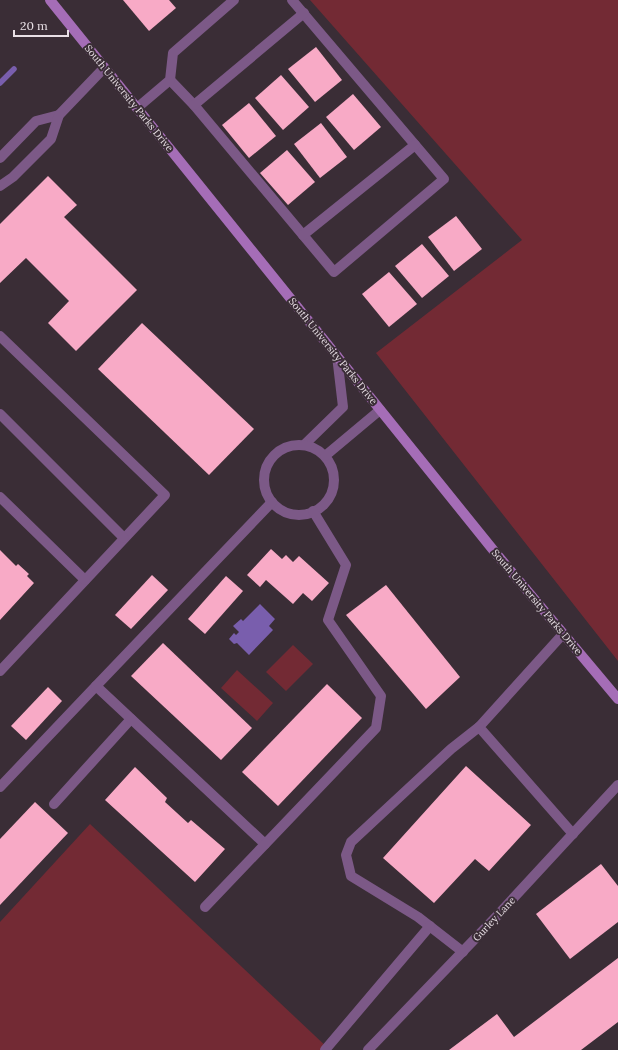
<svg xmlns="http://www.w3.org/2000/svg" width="618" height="1050" viewBox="0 0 618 1050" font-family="Lora,serif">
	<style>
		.green { fill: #732a34 }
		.water { fill: #795ead }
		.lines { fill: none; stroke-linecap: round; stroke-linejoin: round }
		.stream { stroke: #795ead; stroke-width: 5.5 }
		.building { fill: #f8aac6 }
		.lane { stroke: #7c5987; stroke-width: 10 }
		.street { stroke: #7c5987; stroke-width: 10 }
		.secondary { stroke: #a56db7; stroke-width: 10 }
		.labels { text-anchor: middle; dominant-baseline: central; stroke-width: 4; stroke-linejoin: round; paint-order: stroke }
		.street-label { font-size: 10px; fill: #e9e0e6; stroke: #3a2d36 }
	</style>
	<rect width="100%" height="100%" fill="#3a2d36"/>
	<g class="green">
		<polygon points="310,0 618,0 618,661 376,353 522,240"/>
		<polygon points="293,645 313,664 286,691 266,672"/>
		<polygon points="237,670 273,703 257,721 221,688"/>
		<polygon points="90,824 330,1050 0,1050 0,922"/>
	</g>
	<polygon class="water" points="260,604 275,619 269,626 273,630 249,655 237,643 234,644 229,639 234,633 236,635 239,632 233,626 241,619 243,621"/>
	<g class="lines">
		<polyline class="stream" points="0,83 14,69"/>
	</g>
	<g class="building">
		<polygon points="123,0 169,0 176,8 149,31"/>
		<polygon points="316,47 342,80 315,102 288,69"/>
		<polygon points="281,75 309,107 283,130 255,98"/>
		<polygon points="353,94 381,127 354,150 326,117"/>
		<polygon points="249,103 276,136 249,158 222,125"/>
		<polygon points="321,123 347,157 320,178 294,144"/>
		<polygon points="287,150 315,182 288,205 260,173"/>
		<polygon points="48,176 77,205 64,217 137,290 76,351 48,323 69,301 26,258 0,283 0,224"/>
		<polygon points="456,216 482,249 454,271 428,237"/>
		<polygon points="422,244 449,276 422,298 395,266"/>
		<polygon points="389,272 417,304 389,327 362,294"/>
		<polygon points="142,323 254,429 209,475 98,369"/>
		<polygon points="271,549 282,559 286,555 293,562 299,556 329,583 312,601 303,593 293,604 266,580 260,587 247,575"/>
		<polygon points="0,550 16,566 18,564 29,574 27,576 34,583 0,620"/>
		<polygon points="152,575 168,590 131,629 115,615"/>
		<polygon points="226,576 243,591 205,634 188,619"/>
		<polygon points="386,585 460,677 426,709 346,615"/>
		<polygon points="163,643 252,728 221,760 131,676"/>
		<polygon points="327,684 362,718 278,806 242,772"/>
		<polygon points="48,687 62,701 26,740 11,726"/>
		<polygon points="466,766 531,825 489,871 475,859 434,903 383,858"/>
		<polygon points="135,767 167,798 165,802 188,823 191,820 225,849 195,882 105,800"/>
		<polygon points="35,802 68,833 0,905 0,839"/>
		<polygon points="601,864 618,886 618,922 570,959 536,914"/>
		<polygon points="618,958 618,1022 581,1050 449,1050 497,1014 514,1037"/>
	</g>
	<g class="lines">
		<g class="lane">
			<polyline points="170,80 194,105 334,272 444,179 292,0"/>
			<polyline points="194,105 304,13"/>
			<polyline points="137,108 170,80 173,53 234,0"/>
			<polyline points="0,158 36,121 59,115"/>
			<polyline points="0,186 13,177 51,139 59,115 104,68"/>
			<polyline points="303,235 415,145"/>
			<polyline points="0,336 165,495 0,671"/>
			<polyline points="0,414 124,538"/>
			<polyline points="304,445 343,407 337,356"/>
			<circle cx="299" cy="480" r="35"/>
			<polyline points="325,456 380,410"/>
			<polyline points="0,497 85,580"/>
			<polyline points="563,634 479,727 573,834"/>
			<polyline points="0,787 96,686"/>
			<polyline points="54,804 131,719"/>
			<polyline points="265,844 96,686 272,502"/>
			<polyline points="205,907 376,728 381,696 328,620 346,565 313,511"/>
			<polyline points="463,952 418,917 351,876 346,855 351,842 451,749 479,727"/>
			<polyline points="325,1050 430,926"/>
		</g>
		<polyline class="street" points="368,1050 495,918 618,785"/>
		<polyline class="secondary" points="50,0 494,551 618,699"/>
	</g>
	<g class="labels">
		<g class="street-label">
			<text transform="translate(129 98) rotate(51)">South University Parks Drive</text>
			<text transform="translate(333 351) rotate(51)">South University Parks Drive</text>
			<text transform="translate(537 602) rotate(50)">South University Parks Drive</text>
			<text transform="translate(494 919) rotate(-47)">Gurley Lane</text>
		</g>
	</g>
	<path d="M14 30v6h54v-6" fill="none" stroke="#e9e0e6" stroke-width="2"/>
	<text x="20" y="30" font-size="12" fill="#e9e0e6" stroke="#3a2d36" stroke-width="3" paint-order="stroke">20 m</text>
</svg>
